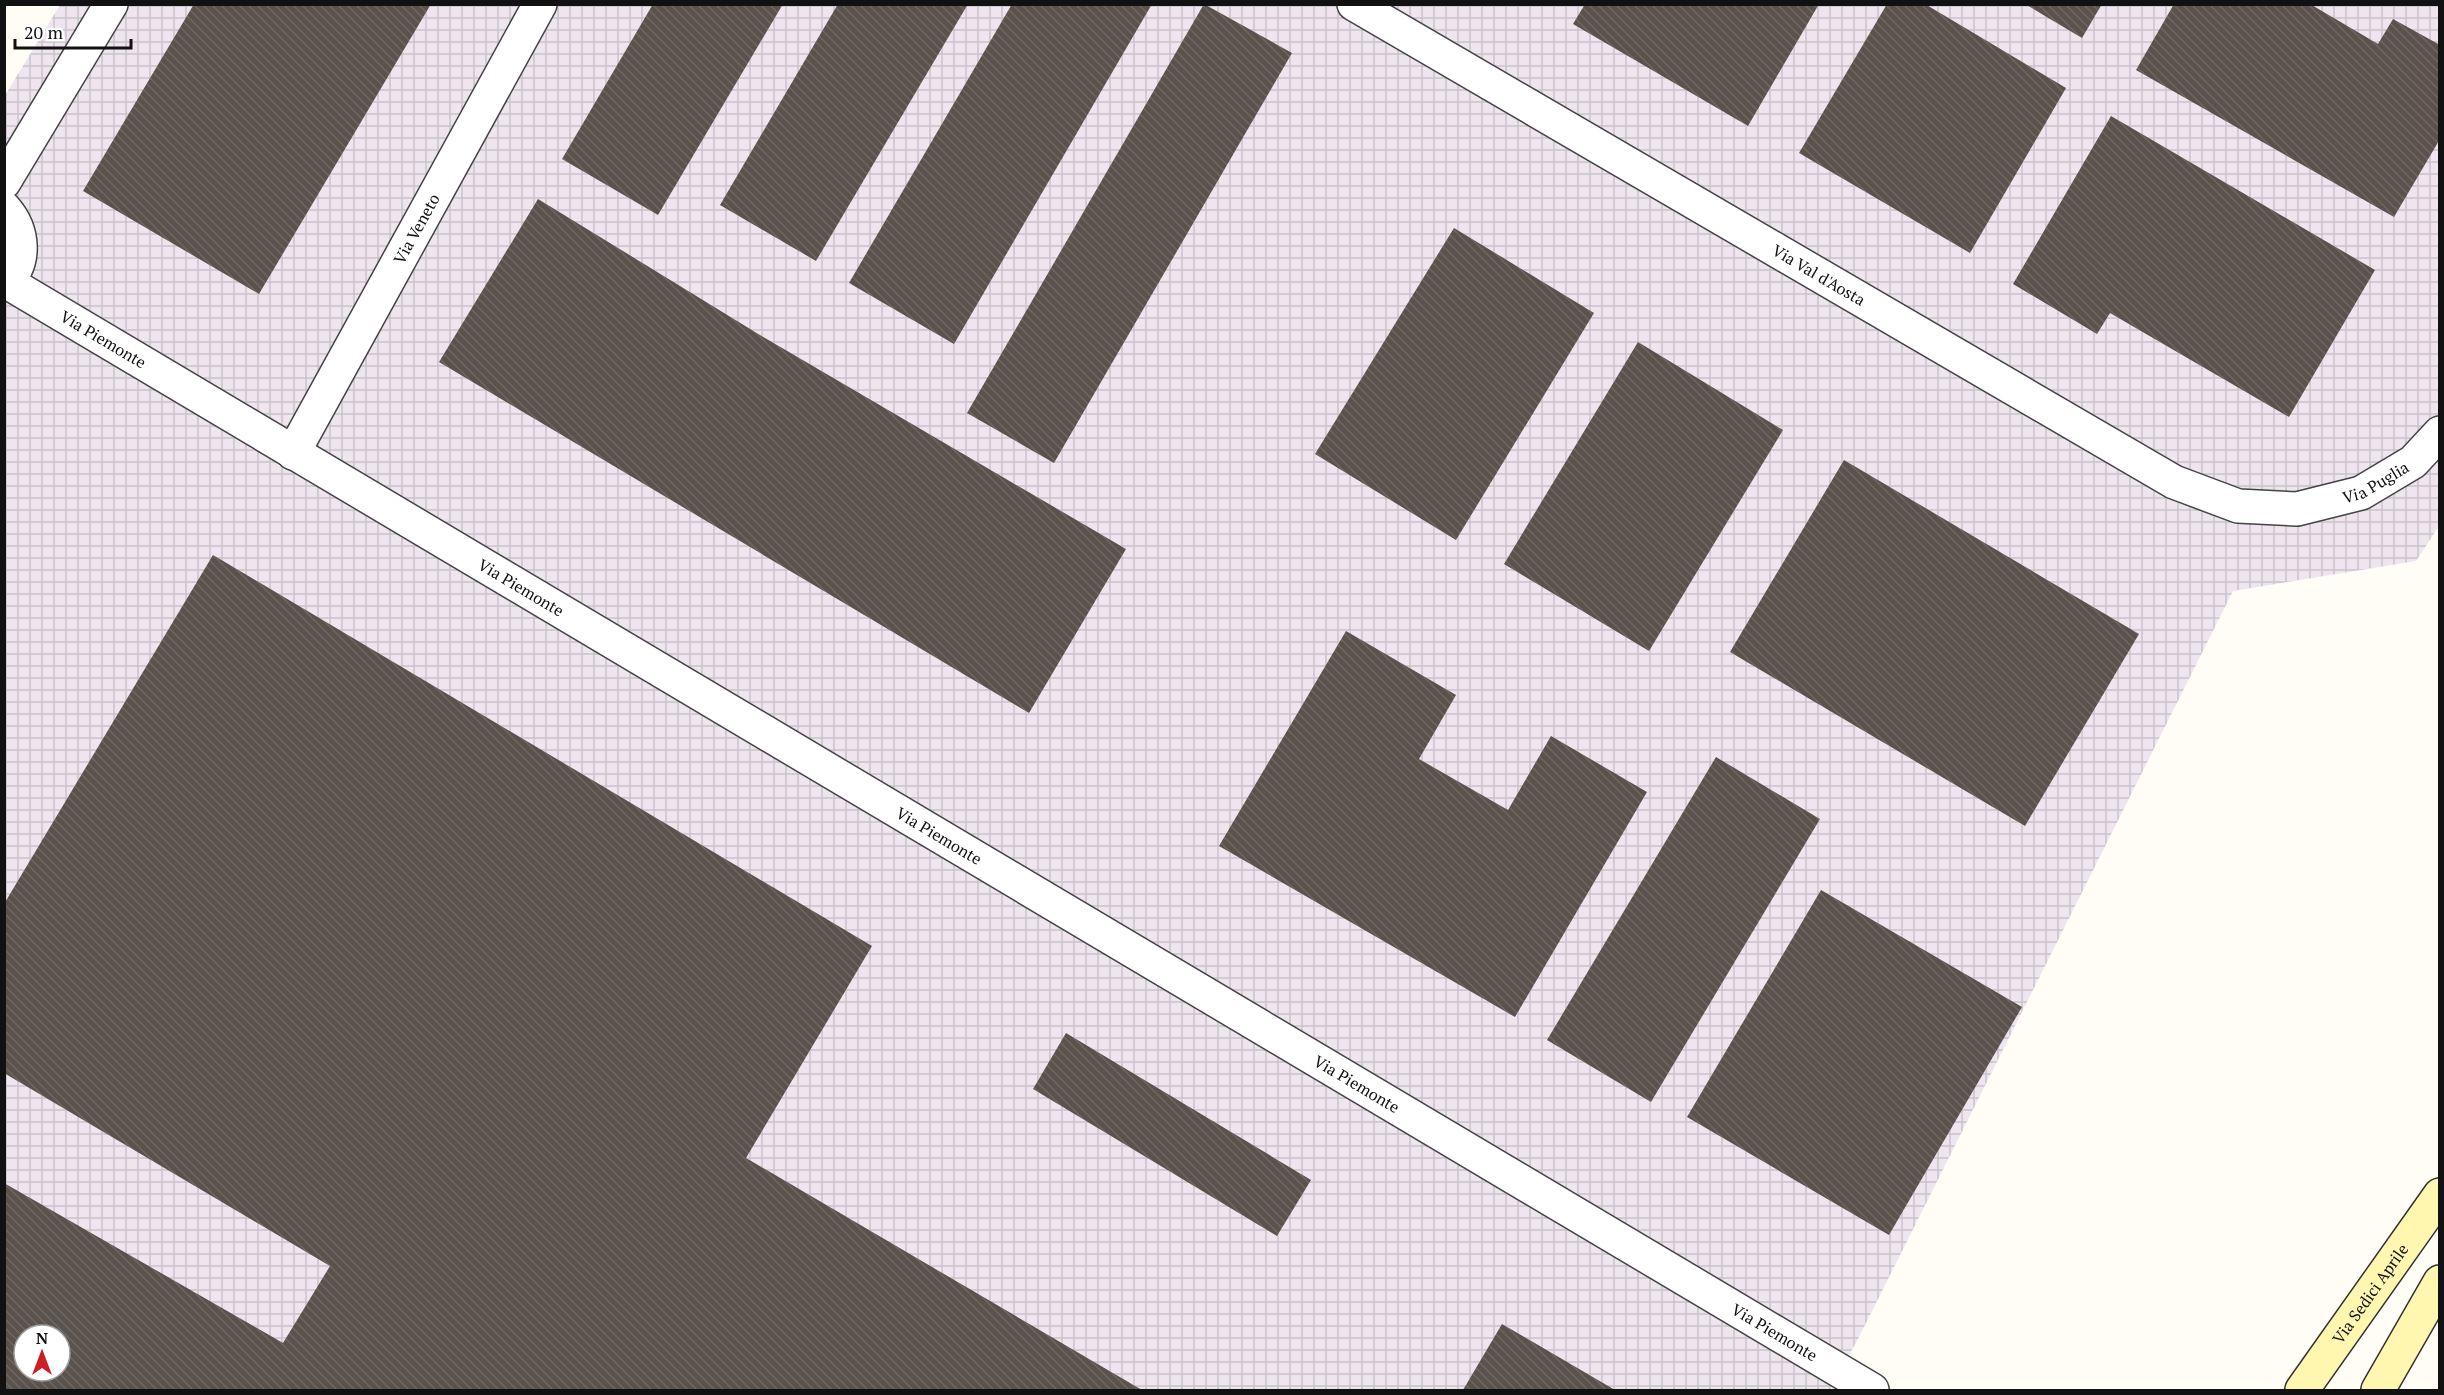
<svg xmlns="http://www.w3.org/2000/svg" width="2444" height="1395" viewBox="0 0 2444 1395" font-family="'PT Serif',serif">
	<style>
		.industrial { fill: url(#industrial-grid); fill-rule: evenodd }
		.building { fill: url(#building-back-hatch); fill-rule: evenodd }
		.lines { fill: none; stroke-linecap: round; stroke-linejoin: round }
		.street-casing { stroke: #444; stroke-width: 36 }
		.secondary-casing { stroke: #333; stroke-width: 36 }
		.street { stroke: #fff; stroke-width: 33 }
		.secondary { stroke: #fff7b0; stroke-width: 33 }
		.labels { text-anchor: middle; dominant-baseline: central; stroke-width: 6; stroke-linejoin: round; paint-order: stroke }
		.street-label { font-size: 16px; fill: #111; stroke: #fff }
	</style>
	<defs>
		<pattern id="industrial-grid" width="8" height="8" patternUnits="userSpaceOnUse" patternTransform="scale(1.5)"><rect width="8" height="8" fill="#eee5ef"/><path d="M0 4h8M4 0v8" fill="none" stroke="#cbc3cc"/></pattern>
		<pattern id="building-back-hatch" width="6" height="6" patternUnits="userSpaceOnUse" patternTransform="scale(1.5)"><rect width="6" height="6" fill="#5a524c"/><path d="M-1 5l2 2M0 0l6 6M5-1l2 2" fill="none" stroke="#6d6662"/></pattern>
	</defs>
	<rect width="100%" height="100%" fill="#fffdf5"/>
	<path class="industrial" d="M60 5H2439V526L2416 561 2233 591 1859 1337 1830 1390H5L4 97ZM24 1335H60V1371H24Z"/>
	<g class="building">
		<polygon points="194,4 431,4 259,294 83,191"/>
		<polygon points="653,4 783,4 658,215 562,159"/>
		<polygon points="838,4 968,4 816,261 720,205"/>
		<polygon points="1012,4 1152,4 954,344 849,283"/>
		<polygon points="1204,4 1292,53 1054,463 967,413"/>
		<polygon points="1585,4 1819,4 1748,126 1573,24"/>
		<polygon points="1887,4 1925,4 2066,88 1970,253 1799,153"/>
		<polygon points="2025,4 2102,4 2082,38"/>
		<polygon points="2174,4 2310,4 2378,44 2393,19 2440,45 2440,139 2394,217 2136,70"/>
		<polygon points="2111,116 2375,270 2289,417 2110,313 2097,334 2013,284"/>
		<polygon points="538,199 765,338 1126,549 1029,713 439,362"/>
		<polygon points="1454,228 1594,313 1456,540 1315,454"/>
		<polygon points="1638,342 1783,430 1649,651 1504,564"/>
		<polygon points="1844,460 2139,634 2025,826 1730,652"/>
		<path d="M213 555 872 946 746 1158 1142 1390H4V1183L283 1343 330 1266 4 1073V904ZM24 1335H60V1371H24Z"/>
		<polygon points="1346,631 1456,695 1419,759 1508,810 1551,736 1647,792 1515,1017 1219,846"/>
		<polygon points="1716,757 1820,819 1651,1102 1547,1040"/>
		<polygon points="1821,890 2022,1007 1889,1235 1687,1117"/>
		<polygon points="1066,1033 1311,1180 1277,1236 1033,1089"/>
		<polygon points="1502,1324 1615,1390 1463,1390"/>
	</g>
	<g class="lines">
		<defs>
			<g id="street">
				<path id="s1" d="M1354 4 2174 482 2238 506 2297 509 2361 493 2413 462 2440 433"/>
				<polyline points="4,182 111,4"/>
				<path d="M4 208C24 230 27 263 4 284"/>
				<path id="s2" d="M7 282 1872 1390"/>
				<path id="s3" d="M293 453 540 4"/>
			</g>
			<g id="secondary">
				<path id="s4" d="M2302 1390 2440 1195"/>
				<polyline points="2378,1390 2440,1282"/>
			</g>
		</defs>
		<use href="#street" class="street-casing"/>
		<use href="#secondary" class="secondary-casing"/>
		<use href="#street" class="street"/>
		<use href="#secondary" class="secondary"/>
	</g>
	<g class="labels">
		<g class="street-label">
			<text stroke="none"><textPath href="#s3" startOffset="256">Via Veneto</textPath></text>
			<text stroke="none"><textPath href="#s1" startOffset="538">Via Val d'Aosta</textPath></text>
			<text stroke="none"><textPath href="#s2" startOffset="112">Via Piemonte</textPath></text>
			<text stroke="none"><textPath href="#s1" startOffset="1160">Via Puglia</textPath></text>
			<text stroke="none"><textPath href="#s2" startOffset="598">Via Piemonte</textPath></text>
			<text stroke="none"><textPath href="#s2" startOffset="1084">Via Piemonte</textPath></text>
			<text stroke="none"><textPath href="#s2" startOffset="1570">Via Piemonte</textPath></text>
			<text stroke="none"><textPath href="#s4" startOffset="118">Via Sedici Aprile</textPath></text>
			<text stroke="none"><textPath href="#s2" startOffset="2056">Via Piemonte</textPath></text>
		</g>
	</g>
	<rect width="2444" height="1395" fill="none" stroke="#111111" stroke-width="12"/>
	<g transform="translate(42 1353)"><circle r="28" fill="#ffffff" stroke="#a0a0a0" stroke-width="1.5"/>
	<path d="M0-4.5L10 22L0 15L-10 22Z" fill="#cc1e24"/>
	<text y="-9" font-size="16" font-weight="bold" text-anchor="middle" fill="#111111">N</text>
	</g>
	<path d="M15 39v9h116v-9" fill="none" stroke="#111111" stroke-width="3"/>
	<text x="24" y="39" font-size="18" fill="#111111" stroke="#ffffff" stroke-width="4.5" paint-order="stroke">20 m</text>
</svg>
